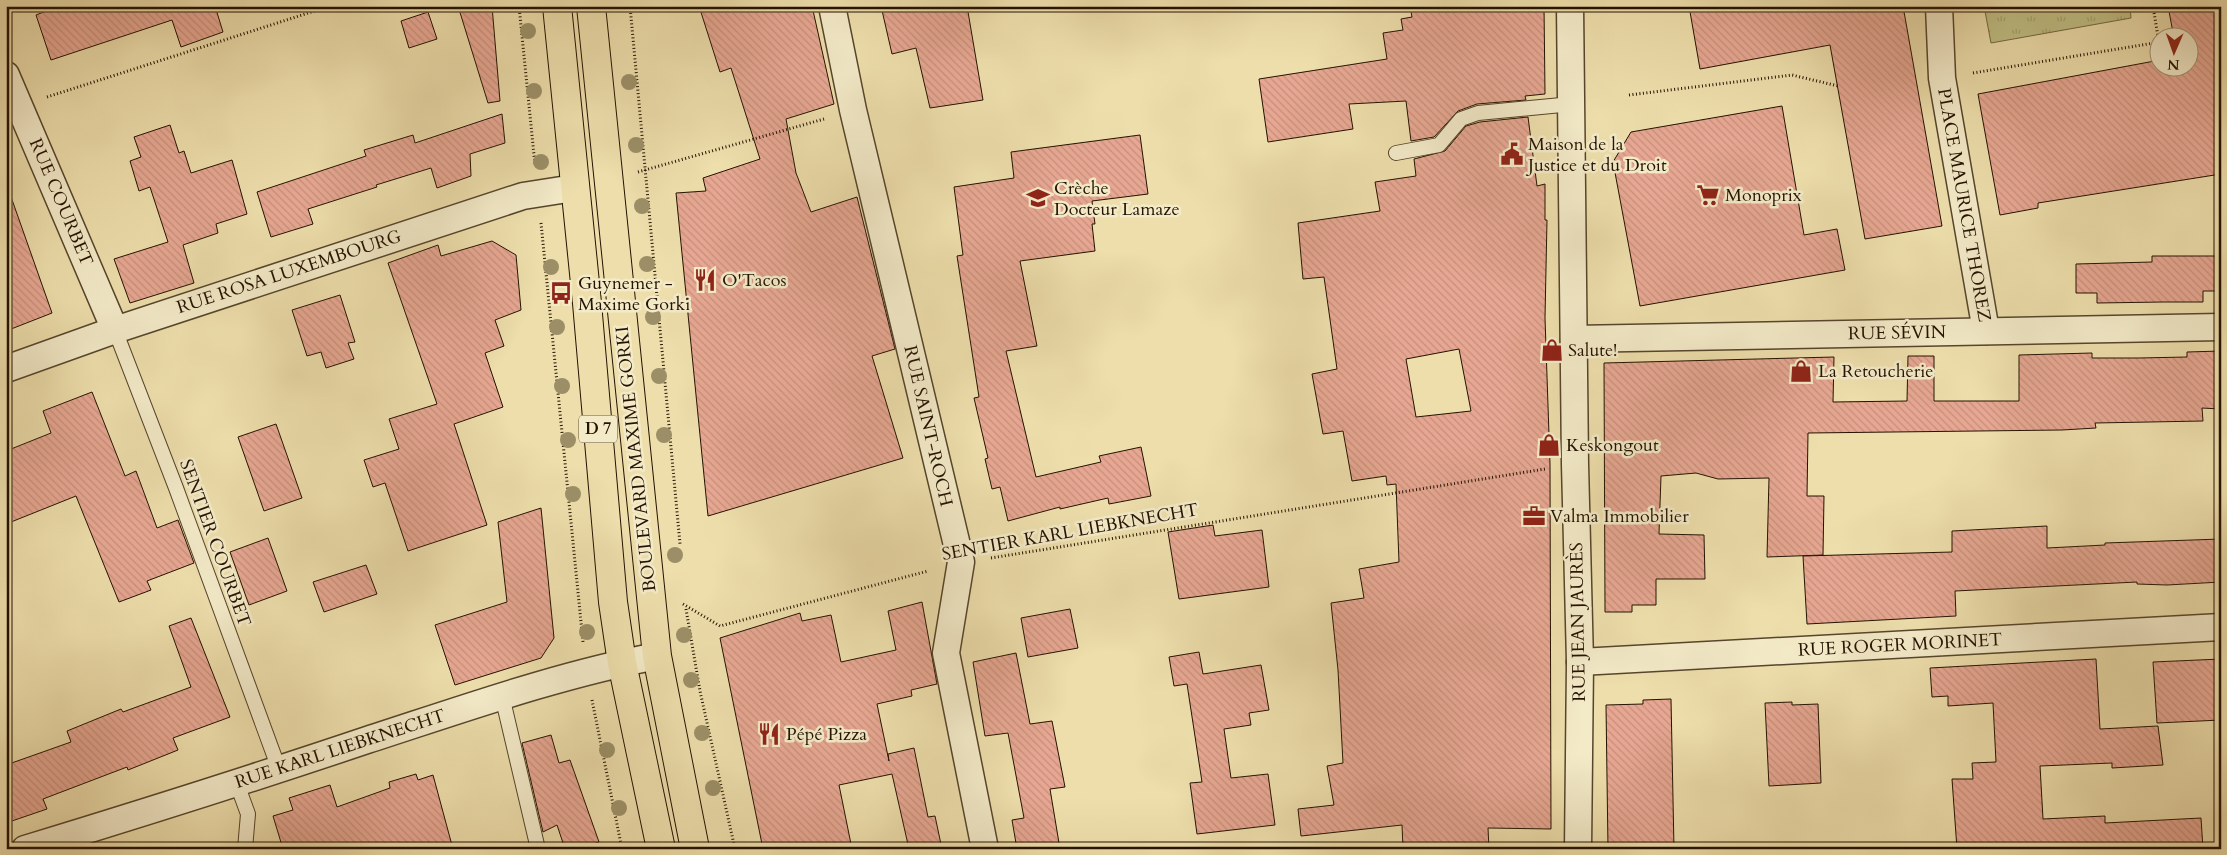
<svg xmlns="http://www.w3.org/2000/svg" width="2227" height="855" viewBox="0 0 2227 855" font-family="Cardo,serif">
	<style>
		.park { fill: url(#park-tufts); stroke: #726842 }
		.building { fill: url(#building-back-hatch); stroke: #241201; fill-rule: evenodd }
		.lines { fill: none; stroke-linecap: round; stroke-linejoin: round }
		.service-casing { stroke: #56452c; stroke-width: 16 }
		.minor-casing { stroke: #56452c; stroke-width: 29 }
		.primary-casing { stroke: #241201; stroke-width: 30 }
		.path { stroke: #241201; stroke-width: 3; stroke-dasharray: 1 2.5; stroke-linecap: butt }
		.service { stroke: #f3eac8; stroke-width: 14 }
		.minor { stroke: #f3eac8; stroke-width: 26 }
		.primary { stroke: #eddeab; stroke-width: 28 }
		.tree { fill: #9c8f67 }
		.labels { text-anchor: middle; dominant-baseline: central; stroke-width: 5; stroke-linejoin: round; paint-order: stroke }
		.shield { fill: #f3eac8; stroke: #62533d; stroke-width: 1 }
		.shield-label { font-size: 16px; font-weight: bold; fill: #241201 }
		.poi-label { font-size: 18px; fill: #241201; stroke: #f3eac8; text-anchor: start }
		.street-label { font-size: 18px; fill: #241201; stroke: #f3eac8 }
	</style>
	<defs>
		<pattern id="park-tufts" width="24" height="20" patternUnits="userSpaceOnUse" patternTransform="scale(1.25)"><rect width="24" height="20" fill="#bfbf84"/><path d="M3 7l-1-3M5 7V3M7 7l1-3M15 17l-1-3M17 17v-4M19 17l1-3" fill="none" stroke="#a4a370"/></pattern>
		<pattern id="building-back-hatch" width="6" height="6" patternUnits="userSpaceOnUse" patternTransform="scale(1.25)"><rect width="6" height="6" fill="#e7a792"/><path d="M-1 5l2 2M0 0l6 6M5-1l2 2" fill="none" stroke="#c68f7c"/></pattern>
	</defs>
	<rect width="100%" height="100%" fill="#eddeab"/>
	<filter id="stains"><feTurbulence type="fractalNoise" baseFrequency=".004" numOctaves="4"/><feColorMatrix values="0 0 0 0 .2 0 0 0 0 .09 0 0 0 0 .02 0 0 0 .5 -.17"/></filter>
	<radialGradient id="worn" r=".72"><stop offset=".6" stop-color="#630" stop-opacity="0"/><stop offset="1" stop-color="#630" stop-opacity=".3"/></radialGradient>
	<polygon class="park" points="1984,6 2130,6 2131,18 1991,43"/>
	<g class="building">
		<polygon points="59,6 215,6 223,32 181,47 172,20 51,60 36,15"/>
		<polygon points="458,6 492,6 500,101 488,103"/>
		<polygon points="699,6 812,6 834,104 786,119 796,173 811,212 857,197 895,349 872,356 903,458 708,516 676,193 706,191 703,178 760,159 731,68 720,72"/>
		<polygon points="881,6 967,6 983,100 930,108 916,48 892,54"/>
		<polygon points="1410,6 1544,6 1545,94 1525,96 1526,100 1477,104 1458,111 1434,137 1411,141 1406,101 1349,104 1353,129 1268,142 1259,79 1387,59 1383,33 1403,30 1401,19 1412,17"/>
		<polygon points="1689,6 1903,6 1942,226 1865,239 1830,45 1700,69"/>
		<polygon points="2168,6 2221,6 2221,174 2038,203 2038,208 2000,215 1978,94 2160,60 2160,68 2190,68 2190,38 2174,38"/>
		<polygon points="428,12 437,39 409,48 401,21"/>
		<polygon points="1782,106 1804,235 1837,229 1845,270 1640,306 1613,162 1631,132"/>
		<polygon points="502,114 505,143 470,154 471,176 437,188 431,168 376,185 377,187 308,209 313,224 271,237 257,192 366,156 364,150 413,135 415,143"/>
		<path d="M1528 117 1537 186 1545 184V220H1547L1545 318 1550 464 1551 829 1488 828 1489 849H1403L1402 825 1301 836 1298 809 1334 805 1327 766 1343 763 1338 670 1331 603 1364 598 1359 569 1399 562 1396 484 1387 485 1386 476 1352 481 1343 431 1323 434 1312 374 1337 369 1324 277 1303 279 1298 223 1380 211 1375 182 1416 176 1414 159 1445 151 1466 126 1480 122ZM1459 349 1471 411 1416 417 1406 359Z"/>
		<polygon points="170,125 179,153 184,151 191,173 232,160 247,214 216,224 218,233 183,245 194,283 130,303 114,259 168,242 150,187 139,191 130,161 141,157 134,137"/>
		<polygon points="1140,135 1148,194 1092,201 1095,224 1092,224 1095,251 1020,261 1037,346 1006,351 1036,477 1101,462 1099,456 1141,447 1151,496 1109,504 1108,498 1060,509 1060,507 1008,521 1000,487 992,489 985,459 988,458 974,398 979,397 957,256 963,255 954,187 1014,178 1011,152"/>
		<polygon points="10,194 52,313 6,331 6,195"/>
		<polygon points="492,241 516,255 521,310 495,320 504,346 485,353 503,407 454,424 487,525 408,551 385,483 373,487 364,460 399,449 389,419 437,404 388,263 438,245 441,256"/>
		<polygon points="2152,256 2221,256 2221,291 2203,291 2203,302 2163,302 2097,303 2097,293 2076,293 2076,264 2152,262"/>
		<polygon points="340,295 355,342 348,343 354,359 326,368 321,352 307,356 292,310"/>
		<polygon points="2221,351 2221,405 2220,409 2202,408 2203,421 2095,423 2096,428 2062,430 1808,433 1807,496 1824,496 1823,555 1767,557 1769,478 1718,479 1696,473 1661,476 1659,534 1704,535 1705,579 1656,579 1656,605 1632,605 1632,612 1605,612 1604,363 1834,357 1833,402 1907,401 1908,356 1934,356 1934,401 2019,401 2019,355 2092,353 2092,358 2139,358 2187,357 2187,352"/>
		<polygon points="92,392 125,476 136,471 157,528 178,520 194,563 147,581 151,590 119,602 76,496 6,524 6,451 51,433 43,411"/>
		<polygon points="276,424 302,498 264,511 238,437"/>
		<polygon points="541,508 554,638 541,658 455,685 435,625 507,602 498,522"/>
		<polygon points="1213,525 1215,536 1262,530 1269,587 1179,599 1168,532"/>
		<polygon points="2047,526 2047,548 2105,545 2105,543 2221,539 2221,582 2167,585 2137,584 2137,582 1955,591 1956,616 1807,624 1803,556 1952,552 1952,531"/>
		<polygon points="268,538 287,591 249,605 230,552"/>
		<polygon points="366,565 377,594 324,612 313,582"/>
		<polygon points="922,602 937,684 911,690 912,696 877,704 889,761 888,754 914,748 928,817 935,816 942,849 909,849 892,774 839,785 852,849 763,849 720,638 800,613 802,621 831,615 841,662 896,650 888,611"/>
		<polygon points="1070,609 1078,648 1028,657 1021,618"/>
		<polygon points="191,618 230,717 173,738 178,750 128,770 127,767 43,799 47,809 6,823 6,765 71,742 67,731 121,709 123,712 191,687 169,626"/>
		<polygon points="1199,652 1203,674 1261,665 1269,710 1249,713 1251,725 1224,729 1231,778 1268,774 1275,825 1197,834 1190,783 1202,782 1187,684 1174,686 1169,657"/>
		<polygon points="1016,653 1030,724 1052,721 1065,787 1050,789 1060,849 1017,849 1012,820 1024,818 1008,733 985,736 973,662"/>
		<polygon points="2096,659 2100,729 2158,726 2163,765 2112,768 2112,763 2040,766 2043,819 2105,816 2105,823 2201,818 2203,849 1957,849 1952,779 1973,779 1972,763 1996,762 1993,703 1948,706 1948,696 1932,697 1930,668"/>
		<polygon points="2221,659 2221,720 2157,723 2153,662"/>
		<polygon points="1671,699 1674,849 1608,849 1606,705 1643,704 1643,700"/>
		<polygon points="1792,702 1792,705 1818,704 1821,783 1769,786 1765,703"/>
		<polygon points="551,735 559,763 570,760 599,842 578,849 565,849 557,825 543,832 522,743"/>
		<polygon points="416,774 418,780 433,775 453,849 283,849 273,816 293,810 289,798 330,785 337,807 390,788 389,782"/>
	</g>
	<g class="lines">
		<defs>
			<g id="service">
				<polyline points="1396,153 1439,145 1461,119 1478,113 1572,104"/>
				<polyline points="115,330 176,488 279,769"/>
				<polyline points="502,696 538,849"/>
				<polyline points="237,784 248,814 245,849"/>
			</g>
			<g id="minor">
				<polyline points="832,6 853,110 961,562 946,653 985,849"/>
				<polyline points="1570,6 1575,464 1580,662 1578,849"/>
				<polyline points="1939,6 1942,78 1986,331"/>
				<polyline points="6,75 115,330"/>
				<polyline points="1574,339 2221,327"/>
				<polyline points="6,369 115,330 523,196 574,188"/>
				<polyline points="1580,662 2221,627"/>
				<path d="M25 849C140 814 254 778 367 740 463 709 558 675 657 656"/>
			</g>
			<g id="primary">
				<polyline points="557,6 587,303 613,602 622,663 661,849"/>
				<polyline points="591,6 657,656 695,849"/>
			</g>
		</defs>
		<use href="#service" class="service-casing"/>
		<use href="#minor" class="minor-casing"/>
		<use href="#primary" class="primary-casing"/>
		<g class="path">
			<polyline points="519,6 535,165"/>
			<polyline points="630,6 680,544"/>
			<polyline points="2153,6 2159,43"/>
			<polyline points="1973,73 2160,42"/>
			<polyline points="1629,95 1792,75 1838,86"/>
			<polyline points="47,97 330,6"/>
			<polyline points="638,172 824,119"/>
			<polyline points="541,223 583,642"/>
			<polyline points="991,558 1545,469"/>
			<polyline points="683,604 720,626 928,571"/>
			<polyline points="686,609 700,691 735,849"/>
			<polyline points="592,700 622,849"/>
		</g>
		<use href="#service" class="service"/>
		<use href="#minor" class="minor"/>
		<use href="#primary" class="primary"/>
	</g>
	<g class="tree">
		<circle cx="528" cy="31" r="8"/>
		<circle cx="629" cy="82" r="8"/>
		<circle cx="534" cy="91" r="8"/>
		<circle cx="636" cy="145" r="8"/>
		<circle cx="541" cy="162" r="8"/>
		<circle cx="642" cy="206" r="8"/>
		<circle cx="647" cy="264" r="8"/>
		<circle cx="551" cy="267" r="8"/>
		<circle cx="653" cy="317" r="8"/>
		<circle cx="557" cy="327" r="8"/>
		<circle cx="659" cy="376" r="8"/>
		<circle cx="562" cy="386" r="8"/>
		<circle cx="664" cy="435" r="8"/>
		<circle cx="568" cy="440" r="8"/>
		<circle cx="573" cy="494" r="8"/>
		<circle cx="675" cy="555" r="8"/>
		<circle cx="587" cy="632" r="8"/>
		<circle cx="684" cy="635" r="8"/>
		<circle cx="691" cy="680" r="8"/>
		<circle cx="702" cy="733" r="8"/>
		<circle cx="607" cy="750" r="8"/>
		<circle cx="713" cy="788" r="8"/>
		<circle cx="619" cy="808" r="8"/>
	</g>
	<defs>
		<symbol id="civic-bare" viewBox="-9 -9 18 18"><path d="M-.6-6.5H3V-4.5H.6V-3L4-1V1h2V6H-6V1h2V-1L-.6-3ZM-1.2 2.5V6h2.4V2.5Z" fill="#8f2418" stroke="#f3eac8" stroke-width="2.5" paint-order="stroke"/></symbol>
		<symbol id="supermarket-bare" viewBox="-9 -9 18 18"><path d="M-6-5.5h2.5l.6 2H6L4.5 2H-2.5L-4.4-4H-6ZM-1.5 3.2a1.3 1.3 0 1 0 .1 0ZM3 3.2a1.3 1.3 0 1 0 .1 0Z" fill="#8f2418" stroke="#f3eac8" stroke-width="2.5" paint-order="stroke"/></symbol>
		<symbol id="school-bare" viewBox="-9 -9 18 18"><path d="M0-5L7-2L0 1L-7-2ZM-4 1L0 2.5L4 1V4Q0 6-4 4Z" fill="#8f2418" stroke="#f3eac8" stroke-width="2.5" paint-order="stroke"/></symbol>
		<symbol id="restaurant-bare" viewBox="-9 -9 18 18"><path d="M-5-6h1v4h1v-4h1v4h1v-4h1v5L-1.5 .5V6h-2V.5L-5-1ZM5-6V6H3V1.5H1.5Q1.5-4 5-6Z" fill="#8f2418" stroke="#f3eac8" stroke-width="2.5" paint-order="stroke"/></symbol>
		<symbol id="bus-bare" viewBox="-9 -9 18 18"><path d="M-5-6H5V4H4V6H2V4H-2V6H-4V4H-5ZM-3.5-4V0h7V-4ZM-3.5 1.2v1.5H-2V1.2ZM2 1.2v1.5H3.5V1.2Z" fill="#8f2418" stroke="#f3eac8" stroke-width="2.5" paint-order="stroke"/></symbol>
		<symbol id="shop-bare" viewBox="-9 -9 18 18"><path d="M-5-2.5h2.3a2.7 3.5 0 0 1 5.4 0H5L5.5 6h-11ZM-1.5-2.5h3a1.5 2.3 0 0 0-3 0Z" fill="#8f2418" stroke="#f3eac8" stroke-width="2.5" paint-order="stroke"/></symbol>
		<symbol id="office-bare" viewBox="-9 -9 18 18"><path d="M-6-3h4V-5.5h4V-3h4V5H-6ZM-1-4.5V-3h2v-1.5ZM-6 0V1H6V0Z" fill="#8f2418" stroke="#f3eac8" stroke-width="2.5" paint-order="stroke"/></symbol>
	</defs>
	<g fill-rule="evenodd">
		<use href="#civic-bare" x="1496" y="138" width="32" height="32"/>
		<use href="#supermarket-bare" x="1692" y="179" width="32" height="32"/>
		<use href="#school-bare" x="1022" y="182" width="32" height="32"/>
		<use href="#restaurant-bare" x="689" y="264" width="32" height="32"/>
		<use href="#bus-bare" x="545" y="277" width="32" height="32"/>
		<use href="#shop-bare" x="1536" y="334" width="32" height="32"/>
		<use href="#shop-bare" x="1785" y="355" width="32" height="32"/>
		<use href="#shop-bare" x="1533" y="429" width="32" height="32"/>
		<use href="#office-bare" x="1518" y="500" width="32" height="32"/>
		<use href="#restaurant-bare" x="753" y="718" width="32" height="32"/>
	</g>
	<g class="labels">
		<rect class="shield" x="579" y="415.5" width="38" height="27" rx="4"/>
		<g class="shield-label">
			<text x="598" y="429">D 7</text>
		</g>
		<g class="poi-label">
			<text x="1528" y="144">Maison de la<tspan x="1528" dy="21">Justice et du Droit</tspan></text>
			<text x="1054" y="188">Crèche<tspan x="1054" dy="21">Docteur Lamaze</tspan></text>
			<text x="1725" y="195">Monoprix</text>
			<text x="722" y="280">O'Tacos</text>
			<text x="578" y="283">Guynemer -<tspan x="578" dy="21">Maxime Gorki</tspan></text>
			<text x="1568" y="350">Salute!</text>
			<text x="1818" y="371">La Retoucherie</text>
			<text x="1566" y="445">Keskongout</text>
			<text x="1550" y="516">Valma Immobilier</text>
			<text x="786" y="734">Pépé Pizza</text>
		</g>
		<g class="street-label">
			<text transform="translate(61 202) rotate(67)">RUE COURBET</text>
			<text transform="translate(1964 205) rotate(80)">PLACE MAURICE THOREZ</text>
			<text transform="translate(289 272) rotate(-18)">RUE ROSA LUXEMBOURG</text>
			<text transform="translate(1897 333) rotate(-1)">RUE SÉVIN</text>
			<text transform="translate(928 426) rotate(77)">RUE SAINT-ROCH</text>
			<text transform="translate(636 459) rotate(-96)">BOULEVARD MAXIME GORKI</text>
			<text transform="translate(1070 532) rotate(-10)">SENTIER KARL LIEBKNECHT</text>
			<text transform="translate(215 543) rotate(70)">SENTIER COURBET</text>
			<text transform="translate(1578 622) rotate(-91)">RUE JEAN JAURÈS</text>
			<text transform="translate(1900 645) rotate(-3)">RUE ROGER MORINET</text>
			<text transform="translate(340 749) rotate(-18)">RUE KARL LIEBKNECHT</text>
		</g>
	</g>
	<rect width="2227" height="855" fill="none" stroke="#eddeab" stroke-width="25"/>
	<rect x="8" y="8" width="2212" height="840" fill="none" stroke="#241201" stroke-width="2.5"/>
	<rect x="12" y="12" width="2202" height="830" fill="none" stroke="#241201"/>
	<g transform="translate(2174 52) rotate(182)"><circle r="24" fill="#f3eac8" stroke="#a09478"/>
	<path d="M0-4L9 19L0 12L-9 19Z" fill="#8f2418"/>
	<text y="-8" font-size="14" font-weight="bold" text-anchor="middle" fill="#241201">N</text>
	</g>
	<rect width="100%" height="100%" filter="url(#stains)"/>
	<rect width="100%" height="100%" fill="url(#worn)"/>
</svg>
